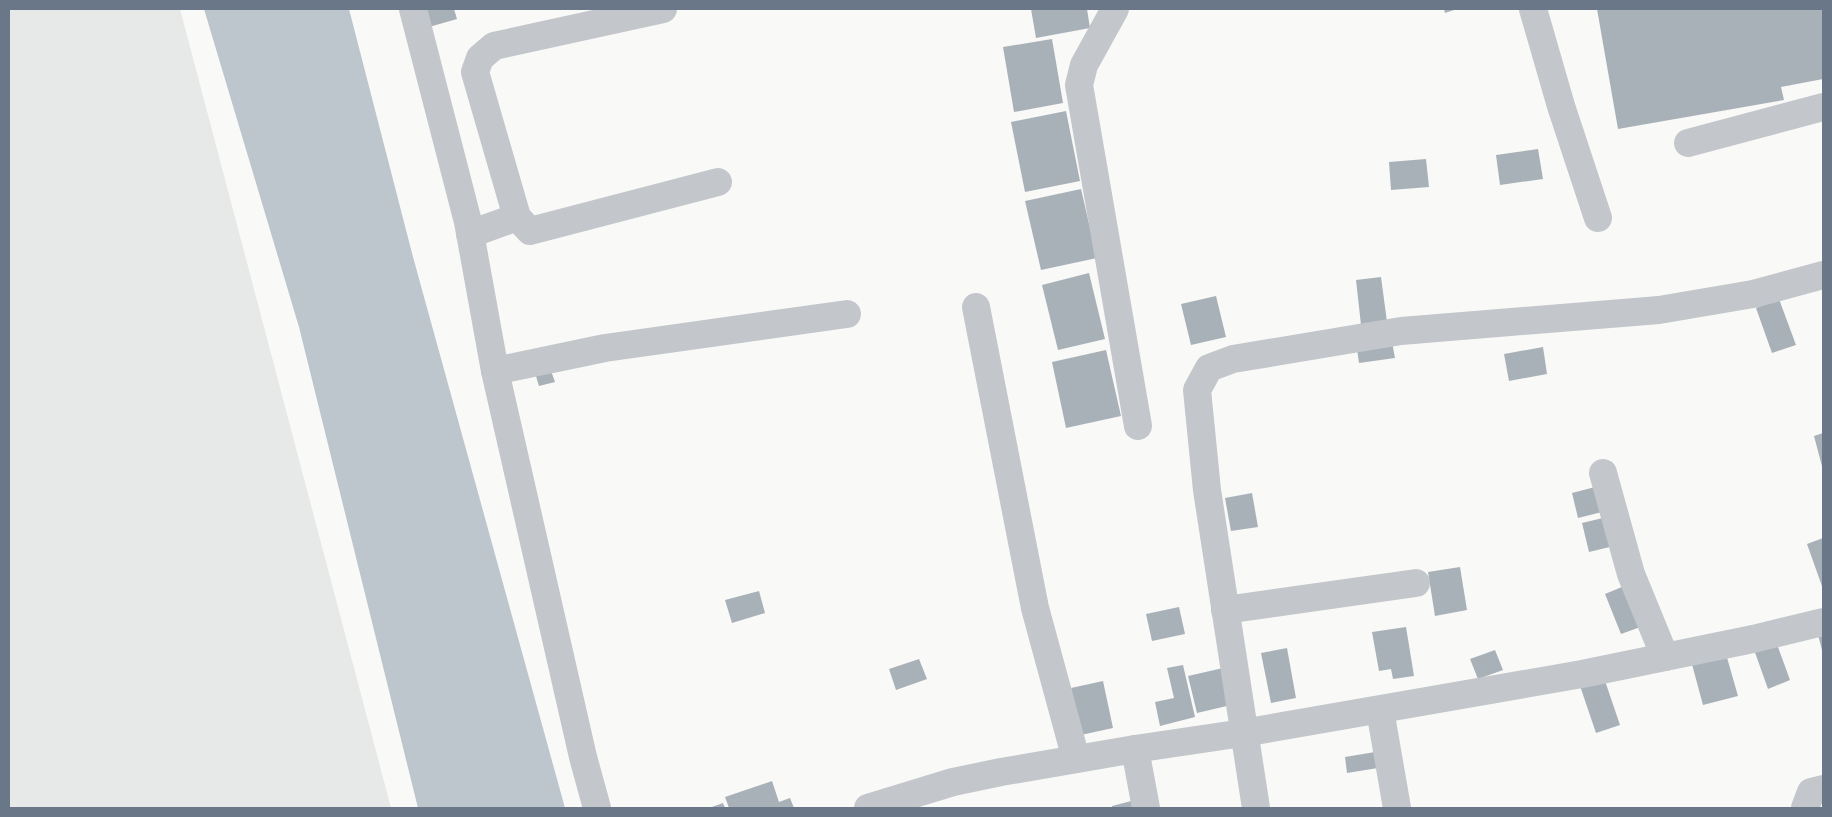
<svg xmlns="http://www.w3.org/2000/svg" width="1832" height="817" viewBox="0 0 1832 817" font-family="'Fira Sans Condensed',sans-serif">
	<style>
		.built { fill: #e7e8e8 }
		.water { fill: #bdc6cc }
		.building { fill: #a9b1b8 }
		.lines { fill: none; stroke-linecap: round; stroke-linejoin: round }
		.minor { stroke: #c3c6cb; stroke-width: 28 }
	</style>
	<rect width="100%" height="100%" fill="#f9f9f7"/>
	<polygon class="built" points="9,9 180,9 391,808 9,808"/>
	<polygon class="water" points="204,9 349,9 413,257 565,808 418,808 299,327"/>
	<g class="building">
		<polygon points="424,9 454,9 457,19 429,27"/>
		<polygon points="1031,9 1087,9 1090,28 1036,38"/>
		<polygon points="1444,9 1457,9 1445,13"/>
		<polygon points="1597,9 1823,9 1823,79 1781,87 1784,100 1618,129"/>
		<polygon points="1052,39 1063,103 1014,112 1003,47"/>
		<polygon points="1066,111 1080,181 1025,192 1011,122"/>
		<polygon points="1538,149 1543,179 1500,185 1496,155"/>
		<polygon points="1426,159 1429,187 1391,190 1389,162"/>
		<polygon points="1081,189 1097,258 1041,270 1025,201"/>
		<polygon points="1089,273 1105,339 1058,350 1042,285"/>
		<polygon points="1381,277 1387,322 1361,325 1356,280"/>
		<polygon points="1216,296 1226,337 1191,345 1181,304"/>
		<polygon points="1779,299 1796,345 1772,353 1756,308"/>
		<polygon points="1391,337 1395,358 1359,363 1356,342"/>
		<polygon points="1543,347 1547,374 1509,381 1504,354"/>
		<polygon points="1106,350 1121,416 1066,428 1052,362"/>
		<polygon points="550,368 555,382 539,386 535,373"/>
		<polygon points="1823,433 1823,470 1814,436"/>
		<polygon points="1599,486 1606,511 1578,518 1572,493"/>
		<polygon points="1252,493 1258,527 1231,531 1225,498"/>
		<polygon points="1607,517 1614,546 1589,552 1582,523"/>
		<polygon points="1823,538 1823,589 1807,544"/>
		<polygon points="1460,567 1467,610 1435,616 1428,572"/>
		<polygon points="1629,584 1646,625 1621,634 1605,594"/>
		<polygon points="759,591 765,613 732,623 725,600"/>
		<polygon points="1179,607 1185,634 1152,641 1146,614"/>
		<polygon points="1823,625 1823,654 1816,627"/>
		<polygon points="1406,627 1414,676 1393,679 1391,669 1379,671 1372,632"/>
		<polygon points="1774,636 1790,680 1768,689 1752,644"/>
		<polygon points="1724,647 1738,696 1703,705 1690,657"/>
		<polygon points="1287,648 1296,698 1271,703 1261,653"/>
		<polygon points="1495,650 1503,670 1478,679 1470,659"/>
		<polygon points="919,659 927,679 896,690 889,669"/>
		<polygon points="1183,665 1195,717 1160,726 1155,702 1174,698 1167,668"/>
		<polygon points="1223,668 1231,705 1197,713 1188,676"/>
		<polygon points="1602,672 1620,725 1596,733 1578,680"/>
		<polygon points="1103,681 1113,728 1081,735 1071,688"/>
		<polygon points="1375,752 1378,768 1347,773 1345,757"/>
		<polygon points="772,781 779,802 790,798 794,808 729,808 725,797"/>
		<polygon points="1135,800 1137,808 1112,808 1112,806"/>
		<polygon points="723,803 725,808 709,808"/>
	</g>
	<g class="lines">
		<g class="minor">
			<polyline points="413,9 468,222 495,371 583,757 597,808"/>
			<polyline points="1115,9 1084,65 1079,85 1138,426"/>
			<polyline points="1533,9 1561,106 1598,218"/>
			<polyline points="1688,143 1823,107"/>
			<polyline points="517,217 475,72 480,58 494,46 663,9"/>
			<polyline points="470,234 517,217 530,231 718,182"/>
			<polyline points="976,307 1035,608 1076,759"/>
			<polyline points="495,371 605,348 847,314"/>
			<polyline points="1603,473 1631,574 1665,657"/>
			<polyline points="1225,610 1416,583"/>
			<polyline points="1380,710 1397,808"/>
			<polyline points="1135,749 1146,808"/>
			<polyline points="868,808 953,782 1001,772 1135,749 1243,733 1582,674 1753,639 1823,622"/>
			<polyline points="1256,808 1207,490 1197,390 1209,368 1233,359 1401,331 1659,310 1753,294 1823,275"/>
			<polyline points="1805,808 1811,792 1823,789"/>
		</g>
	</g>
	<rect width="1832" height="817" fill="none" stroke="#697788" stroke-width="20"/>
</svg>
